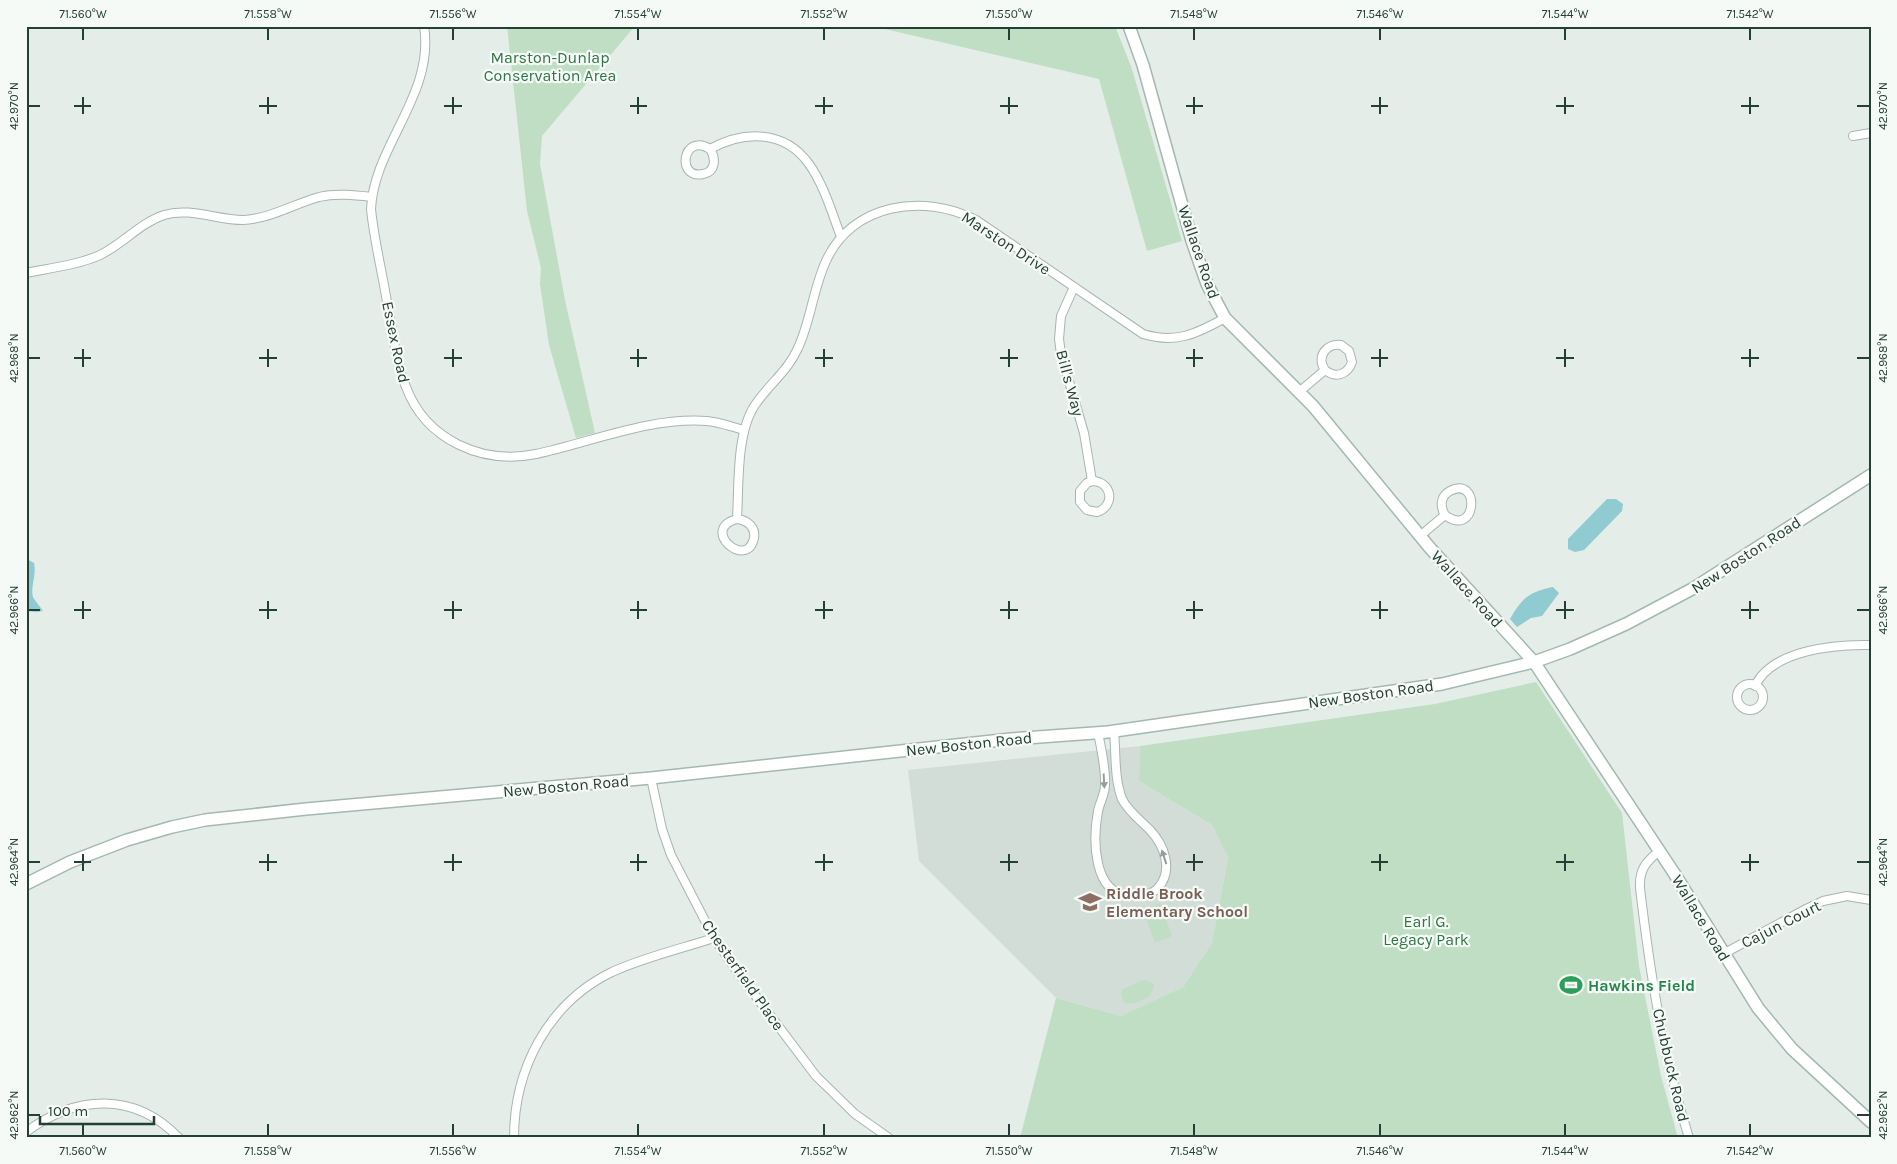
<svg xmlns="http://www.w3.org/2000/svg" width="1897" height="1164" viewBox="0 0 1897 1164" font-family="Karla,sans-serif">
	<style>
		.built { fill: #d3ddd8 }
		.green { fill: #bfdec4 }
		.water { fill: #8fcbd0 }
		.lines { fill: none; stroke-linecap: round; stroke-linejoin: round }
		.street-casing { stroke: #a7b5b0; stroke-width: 10 }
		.secondary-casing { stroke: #a3b9b0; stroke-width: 14 }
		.street { stroke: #fff; stroke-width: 8 }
		.secondary { stroke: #fff; stroke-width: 11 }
		.oneway { fill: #929f9a }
		.ticks { fill: none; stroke: #243f36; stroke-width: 2 }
		.labels { text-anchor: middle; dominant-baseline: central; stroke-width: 4.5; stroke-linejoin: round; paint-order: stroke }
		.park-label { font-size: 16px; fill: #307545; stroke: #f5faf7 }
		.street-label { font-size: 16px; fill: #243f36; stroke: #f5faf7 }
		.education-label { font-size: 16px; font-weight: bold; fill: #785e54; stroke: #f5faf7; text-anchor: start }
		.leisure-label { font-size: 16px; font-weight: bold; fill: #27864d; stroke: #f5faf7; text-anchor: start }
		.neatline { fill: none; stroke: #243f36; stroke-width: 2 }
		.ticks-label { font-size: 12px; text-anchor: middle; fill: #243f36 }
	</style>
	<rect width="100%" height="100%" fill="#e5ede9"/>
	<polygon class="built" points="1140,746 1139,781 1212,825 1228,856 1212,943 1183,987 1121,1016 1056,998 919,861 908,770"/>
	<g class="green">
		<polygon points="507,26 635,26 542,136 540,164 565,300 595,433 576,438 549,345 540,284 541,268 527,211"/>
		<polygon points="872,26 1115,26 1132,69 1182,241 1147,251 1099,79"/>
		<polygon points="1536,682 1622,813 1639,966 1661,1076 1678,1138 1020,1138 1056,998 1121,1016 1183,987 1212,943 1228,857 1212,825 1139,781 1140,746 1435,704"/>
		<polygon points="1160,903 1172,936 1155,943 1143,910"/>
		<path d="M1144 980 1151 982 1154 985C1153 999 1137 1005 1124 1003L1121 993 1123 989Z"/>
	</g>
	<g class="water">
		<polygon points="1607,499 1616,499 1623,504 1622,511 1584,550 1575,552 1568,549 1568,539"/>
		<path d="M27 559 34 563C37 574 30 588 33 597 35 601 40 606 43 611L37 612 26 611Z"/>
		<path d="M1553 587 1559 593 1542 616 1531 618 1517 627 1510 619C1522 598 1529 592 1553 587Z"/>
	</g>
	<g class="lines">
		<defs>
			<g id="street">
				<path d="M424 26C435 95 374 145 371 209 374 240 382 271 387 302 393 330 395 361 406 387 426 440 482 465 536 454 592 442 649 417 707 421 719 422 732 427 744 430"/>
				<polyline points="1853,136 1871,133"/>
				<path d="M710 149C716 158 716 172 703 174 676 180 682 132 710 149 743 131 784 129 809 164 824 185 832 213 841 237"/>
				<path d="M26 273C50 268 78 265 100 255 123 244 140 223 164 215 190 207 217 220 243 220 269 219 294 204 319 197 336 193 354 195 372 197"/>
				<path d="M1074 287 1061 316 1059 339 1061 354 1084 433 1092 481 1087 483 1080 491V502L1087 510 1097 512C1116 506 1112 481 1092 481"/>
				<path d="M1299 392 1325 370C1316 357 1326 343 1341 345L1349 351 1352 362C1348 374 1336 379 1325 370"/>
				<path d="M737 519C747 520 756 527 754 538 747 571 699 529 737 519 739 486 736 433 755 405 769 384 788 371 798 348 811 320 813 289 826 261 852 203 924 193 976 220L1143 334C1176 344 1196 334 1225 318"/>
				<path d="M1420 536 1445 515C1477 539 1481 475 1450 491 1440 496 1440 507 1445 515"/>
				<circle cx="1750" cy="697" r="13"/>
				<path d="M1755 686C1772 650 1835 644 1871 645"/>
				<path d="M1098 732C1101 749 1106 768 1105 785 1105 794 1100 802 1098 811 1093 838 1092 894 1130 896 1140 896 1152 895 1158 888 1174 870 1164 845 1150 830 1140 820 1128 811 1122 799 1114 778 1116 752 1114 731"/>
				<polyline points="651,778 662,829 671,855 714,938 736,970 816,1076 855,1114 889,1138"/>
				<path d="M1660 850C1646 862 1639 869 1640 888 1650 973 1663 1056 1689 1138"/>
				<polyline points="1723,954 1806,909 1823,901 1847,896 1871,900"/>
				<path d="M26 1132C76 1095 134 1091 179 1138"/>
				<path d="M514 1138C514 1069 548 1003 612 972 645 957 680 949 714 938"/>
			</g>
			<g id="secondary">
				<polyline points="1129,26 1143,65 1192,241 1207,284 1225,318 1313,406 1430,548 1534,662 1674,873 1758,1008 1792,1049 1871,1122"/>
				<polyline points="26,884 70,862 127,840 172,827 205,820 306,809 651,778 1011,739 1108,732 1442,684 1534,662 1570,649 1626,624 1694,588 1871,475"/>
			</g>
		</defs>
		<use href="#street" class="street-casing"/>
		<use href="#secondary" class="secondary-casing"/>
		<use href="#street" class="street"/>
		<use href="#secondary" class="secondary"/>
	</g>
	<defs><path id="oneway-solid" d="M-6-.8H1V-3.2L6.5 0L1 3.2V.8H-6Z" transform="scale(1.25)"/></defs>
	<g class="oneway">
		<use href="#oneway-solid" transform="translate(1104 781) rotate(87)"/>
		<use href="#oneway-solid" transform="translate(1164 857) rotate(-108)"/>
	</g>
	<path class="ticks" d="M83 28V40M268 28V40M453 28V40M638 28V40M824 28V40M1009 28V40M1194 28V40M1380 28V40M1565 28V40M1750 28V40M83 97V114M268 97V114M453 97V114M638 97V114M824 97V114M1009 97V114M1194 97V114M1380 97V114M1565 97V114M1750 97V114M28 106H40M74 106H91M259 106H277M444 106H462M630 106H647M815 106H833M1000 106H1018M1186 106H1203M1371 106H1388M1556 106H1574M1741 106H1759M1857 106H1870M83 349V367M268 349V367M453 349V367M638 349V367M824 349V367M1009 349V367M1194 349V367M1380 349V367M1565 349V367M1750 349V367M28 358H40M74 358H91M259 358H277M444 358H462M630 358H647M815 358H833M1000 358H1018M1186 358H1203M1371 358H1388M1556 358H1574M1741 358H1759M1857 358H1870M83 601V619M268 601V619M453 601V619M638 601V619M824 601V619M1009 601V619M1194 601V619M1380 601V619M1565 601V619M1750 601V619M28 610H40M74 610H91M259 610H277M444 610H462M630 610H647M815 610H833M1000 610H1018M1186 610H1203M1371 610H1388M1556 610H1574M1741 610H1759M1857 610H1870M83 854V871M268 854V871M453 854V871M638 854V871M824 854V871M1009 854V871M1194 854V871M1380 854V871M1565 854V871M1750 854V871M28 862H40M74 862H91M259 862H277M444 862H462M630 862H647M815 862H833M1000 862H1018M1186 862H1203M1371 862H1388M1556 862H1574M1741 862H1759M1857 862H1870M28 1115H40M1857 1115H1870M83 1124V1136M268 1124V1136M453 1124V1136M638 1124V1136M824 1124V1136M1009 1124V1136M1194 1124V1136M1380 1124V1136M1565 1124V1136M1750 1124V1136"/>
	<defs>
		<symbol id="school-bare" viewBox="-9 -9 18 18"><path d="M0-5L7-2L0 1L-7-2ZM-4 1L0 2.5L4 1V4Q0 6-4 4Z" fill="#8d6e63" stroke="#f5faf7" stroke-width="2.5" paint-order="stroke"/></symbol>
		<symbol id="stadium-bare" viewBox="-9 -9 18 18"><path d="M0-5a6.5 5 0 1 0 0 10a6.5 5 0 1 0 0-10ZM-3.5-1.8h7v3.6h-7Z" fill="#2e9e5b" stroke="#f5faf7" stroke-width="2.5" paint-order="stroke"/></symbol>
	</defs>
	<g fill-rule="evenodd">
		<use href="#school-bare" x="1074" y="886" width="32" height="32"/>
		<use href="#stadium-bare" x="1555" y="969" width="32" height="32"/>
	</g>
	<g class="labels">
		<g class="park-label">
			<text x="550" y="57">Marston-Dunlap<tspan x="550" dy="18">Conservation Area</tspan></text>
			<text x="1426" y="921">Earl G.<tspan x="1426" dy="18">Legacy Park</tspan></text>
		</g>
		<g class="street-label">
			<text transform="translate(1006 243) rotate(33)">Marston Drive</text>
			<text transform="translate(1199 252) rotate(71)">Wallace Road</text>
			<text transform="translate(396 342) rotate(78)">Essex Road</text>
			<text transform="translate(1070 383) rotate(75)">Bill's Way</text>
			<text transform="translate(1746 555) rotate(-33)">New Boston Road</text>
			<text transform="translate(1467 589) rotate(48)">Wallace Road</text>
			<text transform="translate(1371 694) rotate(-8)">New Boston Road</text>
			<text transform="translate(969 744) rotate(-6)">New Boston Road</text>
			<text transform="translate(566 786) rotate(-5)">New Boston Road</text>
			<text transform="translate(1701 918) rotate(59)">Wallace Road</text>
			<text transform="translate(1781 924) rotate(-27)">Cajun Court</text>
			<text transform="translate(743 975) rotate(55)">Chesterfield Place</text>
			<text transform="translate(1671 1065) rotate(77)">Chubbuck Road</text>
		</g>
		<g class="education-label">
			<text x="1106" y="893">Riddle Brook<tspan x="1106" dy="18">Elementary School</tspan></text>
		</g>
		<g class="leisure-label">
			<text x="1588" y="985">Hawkins Field</text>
		</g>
	</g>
	<rect width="1897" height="1164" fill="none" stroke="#f5faf7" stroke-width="55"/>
	<path d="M40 1116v8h114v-8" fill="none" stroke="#243f36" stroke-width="2.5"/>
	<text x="48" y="1116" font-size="15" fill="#243f36" stroke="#f5faf7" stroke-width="4" paint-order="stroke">100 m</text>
	<rect x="28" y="28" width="1842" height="1108" class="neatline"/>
	<g class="ticks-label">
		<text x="83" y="18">71.560°W</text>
		<text x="268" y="18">71.558°W</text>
		<text x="453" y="18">71.556°W</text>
		<text x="638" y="18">71.554°W</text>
		<text x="824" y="18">71.552°W</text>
		<text x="1009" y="18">71.550°W</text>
		<text x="1194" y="18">71.548°W</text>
		<text x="1380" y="18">71.546°W</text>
		<text x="1565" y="18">71.544°W</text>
		<text x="1750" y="18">71.542°W</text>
		<text transform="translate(14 106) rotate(-90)" y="4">42.970°N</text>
		<text transform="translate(1883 106) rotate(-90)" y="4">42.970°N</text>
		<text transform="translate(14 358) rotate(-90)" y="4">42.968°N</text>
		<text transform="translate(1883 358) rotate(-90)" y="4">42.968°N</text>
		<text transform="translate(14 610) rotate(-90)" y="4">42.966°N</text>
		<text transform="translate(1883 610) rotate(-90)" y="4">42.966°N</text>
		<text transform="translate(14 862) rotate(-90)" y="4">42.964°N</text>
		<text transform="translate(1883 862) rotate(-90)" y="4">42.964°N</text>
		<text transform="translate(14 1115) rotate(-90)" y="4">42.962°N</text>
		<text transform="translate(1883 1115) rotate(-90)" y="4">42.962°N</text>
		<text x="83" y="1155">71.560°W</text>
		<text x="268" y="1155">71.558°W</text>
		<text x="453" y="1155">71.556°W</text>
		<text x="638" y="1155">71.554°W</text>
		<text x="824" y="1155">71.552°W</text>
		<text x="1009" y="1155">71.550°W</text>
		<text x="1194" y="1155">71.548°W</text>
		<text x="1380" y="1155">71.546°W</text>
		<text x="1565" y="1155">71.544°W</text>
		<text x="1750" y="1155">71.542°W</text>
	</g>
</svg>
